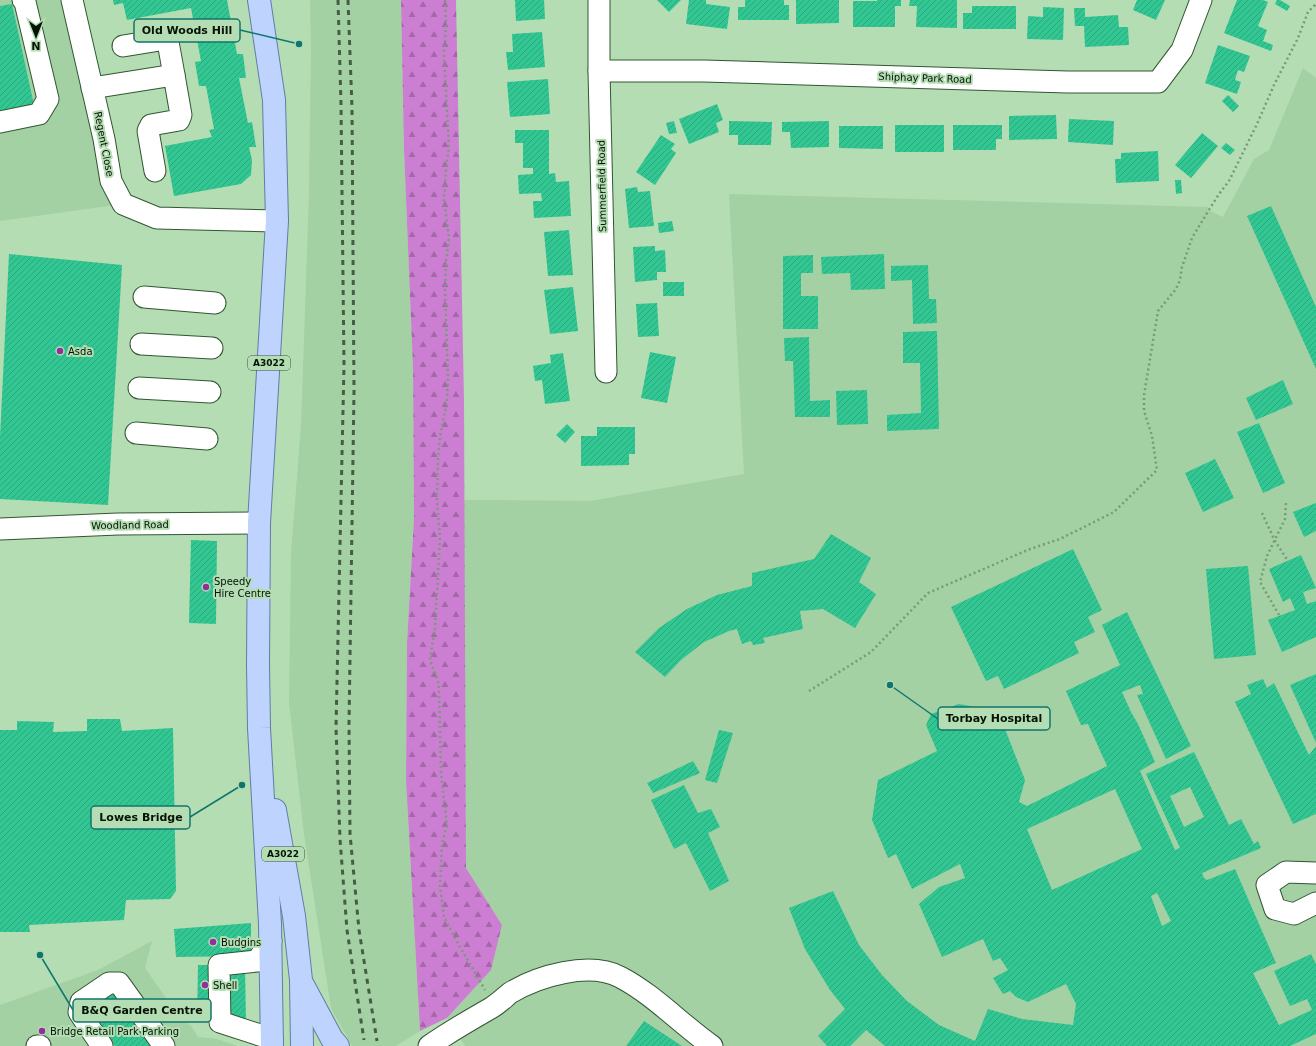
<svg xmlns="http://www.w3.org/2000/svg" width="1316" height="1046" viewBox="0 0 1316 1046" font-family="'DejaVu Sans',sans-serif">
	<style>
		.built { fill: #a3d1a3 }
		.forest { fill: url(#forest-firs) }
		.building { fill: url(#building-hatch); fill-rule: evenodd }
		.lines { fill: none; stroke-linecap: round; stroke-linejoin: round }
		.minor-casing { stroke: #325633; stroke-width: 23 }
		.major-casing { stroke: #617ca7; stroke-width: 24 }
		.path { stroke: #799978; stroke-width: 2.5; stroke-dasharray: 2 3; stroke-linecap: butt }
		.minor { stroke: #fff; stroke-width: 21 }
		.major { stroke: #bed3fe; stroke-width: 22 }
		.rail { stroke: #465d45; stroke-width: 3; stroke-dasharray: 5 5; stroke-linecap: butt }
		.poi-dot { fill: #913099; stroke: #b4ddb3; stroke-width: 1.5 }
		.labels { text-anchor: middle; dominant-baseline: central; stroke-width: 4; stroke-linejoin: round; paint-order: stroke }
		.shield { fill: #b4ddb3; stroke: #3a4f39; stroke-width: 1 }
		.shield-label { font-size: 9px; font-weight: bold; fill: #051205 }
		.street-label { font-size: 10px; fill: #051205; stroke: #b4ddb3 }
		.poi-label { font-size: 10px; fill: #051205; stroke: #b4ddb3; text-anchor: start }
		.leader { fill: none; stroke: #0f766e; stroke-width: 1.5 }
		.callout-dot { fill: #0f766e; stroke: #b4ddb3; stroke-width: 1.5 }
		.callout { fill: #b4ddb3; stroke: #0f766e; stroke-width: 1.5 }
		.callout-label { font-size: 11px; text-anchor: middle; font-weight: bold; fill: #051205 }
	</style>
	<defs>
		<pattern id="forest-firs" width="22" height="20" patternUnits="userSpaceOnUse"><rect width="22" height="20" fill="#cc7fd2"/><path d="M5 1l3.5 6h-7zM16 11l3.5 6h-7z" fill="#a467a8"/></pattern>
		<pattern id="building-hatch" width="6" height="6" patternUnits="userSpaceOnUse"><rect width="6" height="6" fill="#32c693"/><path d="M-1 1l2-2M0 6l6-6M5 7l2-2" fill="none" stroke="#2ba97d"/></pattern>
	</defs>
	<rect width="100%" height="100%" fill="#b4ddb3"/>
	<g class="built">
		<polygon points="0,0 72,0 123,204 0,221"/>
		<polygon points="310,0 401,0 404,150 413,368 414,518 407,643 406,780 420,1031 396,1046 352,1046 331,1008 304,834 289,703 291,553 301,426 309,193 311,48"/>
		<polygon points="1303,68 1316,78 1316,1046 465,1046 447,1018 491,970 502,925 466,868 464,500 590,501 744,474 729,194 1208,207 1208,210 1223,217 1254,159 1269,150"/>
		<polygon points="152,941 145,968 180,1018 191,1026 198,1037 217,1039 238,1046 0,1046 0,1005 98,970"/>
	</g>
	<polygon class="forest" points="401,0 456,0 464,400 466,868 502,925 491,970 447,1018 420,1031 406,780 407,643 414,518 413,368 404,150"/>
	<g class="building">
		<polygon points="113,0 227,0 237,54 243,54 246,78 239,78 248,123 252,122 256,147 249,147 252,160 251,175 241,184 174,196 165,146 212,137 209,130 214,129 206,86 199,86 195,62 201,61 191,8 127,20 123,3 114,5"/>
		<polygon points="515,0 544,0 545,19 516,21"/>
		<polygon points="657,0 681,0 669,12"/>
		<polygon points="689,0 706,0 706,4 730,7 727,29 686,24"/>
		<polygon points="745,0 784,0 784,5 789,5 789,20 738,20 738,7 745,7"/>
		<polygon points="796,0 839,0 839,23 796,24"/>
		<polygon points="877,0 901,0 901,6 895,6 895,27 853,27 853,1 877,1"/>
		<polygon points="910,0 957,0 957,28 916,27 917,6 909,6"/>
		<polygon points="1137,0 1165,0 1156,20 1133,10"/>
		<polygon points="1237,0 1263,0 1268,2 1258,26 1267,30 1263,41 1273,45 1271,51 1224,33"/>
		<polygon points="1277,0 1280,0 1290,6 1287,11 1275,4"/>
		<polygon points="12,4 34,105 0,112 0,6"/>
		<polygon points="972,6 1016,6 1016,29 963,29 963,13 972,13"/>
		<polygon points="1043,7 1064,8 1063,40 1027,39 1028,16 1043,17"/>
		<polygon points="1074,8 1085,8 1085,17 1118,15 1119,27 1128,27 1129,45 1085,47 1084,26 1075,26"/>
		<polygon points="542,32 545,67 508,70 506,52 513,52 512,34"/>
		<polygon points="1218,45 1250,56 1244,72 1238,70 1235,80 1241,82 1237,94 1205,83"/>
		<polygon points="548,79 550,114 510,117 507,82"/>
		<polygon points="1228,95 1239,106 1233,112 1222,101"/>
		<polygon points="717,104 723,120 716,123 719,132 689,144 679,119"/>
		<polygon points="1056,115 1057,139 1009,140 1009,116"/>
		<polygon points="1069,119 1114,121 1113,145 1068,142"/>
		<polygon points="674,121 677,133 669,134 666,123"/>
		<polygon points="729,121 772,122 771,145 738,145 738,135 729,135"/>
		<polygon points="829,121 829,147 791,148 790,132 782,132 782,122"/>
		<rect x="895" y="125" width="49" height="27"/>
		<polygon points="953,125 1002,125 1002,139 996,139 996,150 953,150"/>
		<polygon points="839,126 883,126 883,149 839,148"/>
		<polygon points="515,130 549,130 549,174 555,173 556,182 569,181 571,216 534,218 533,201 542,201 541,193 519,194 518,175 533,174 533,168 523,168 523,143 515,143"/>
		<polygon points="1202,133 1218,146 1191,178 1175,165"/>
		<polygon points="661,135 675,144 671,149 676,153 655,185 636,172"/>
		<polygon points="1226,143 1235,150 1230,155 1221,148"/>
		<polygon points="1158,151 1159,181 1116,183 1115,159 1121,159 1121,153"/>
		<polygon points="1175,180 1181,180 1182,193 1176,194"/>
		<polygon points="637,187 638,192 650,191 654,226 629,228 625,189"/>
		<polygon points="1271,206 1316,307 1316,369 1247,216"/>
		<polygon points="672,221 674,231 659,233 658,223"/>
		<polygon points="569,230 573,275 548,276 544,232"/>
		<polygon points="655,246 655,251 665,250 666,272 657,272 657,280 635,282 633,247"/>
		<polygon points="9,254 122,265 108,505 0,499 0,437"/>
		<polygon points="884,254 885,289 851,290 850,273 822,274 821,257"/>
		<polygon points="813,255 813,273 801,273 801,296 818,296 818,329 783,329 783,256"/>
		<polygon points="928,265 929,299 936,299 937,323 913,324 912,280 891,281 891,266"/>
		<rect x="663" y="282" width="21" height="14"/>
		<polygon points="573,287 578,331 550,334 544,290"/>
		<polygon points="657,303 659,336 638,337 636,304"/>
		<polygon points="937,331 939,429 887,431 887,415 921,413 920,363 903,363 903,332"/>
		<polygon points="809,337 810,401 830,400 830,417 795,417 793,361 785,361 784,338"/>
		<polygon points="650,352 676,357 667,403 641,398"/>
		<polygon points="563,353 570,401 545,404 542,380 535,381 533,366 551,363 550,355"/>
		<polygon points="1283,380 1293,404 1256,420 1246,398"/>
		<polygon points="867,390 868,424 837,425 836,391"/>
		<polygon points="1259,423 1285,483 1263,493 1237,432"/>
		<polygon points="567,424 575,432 565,443 556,435"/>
		<polygon points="597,427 635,427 635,454 629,454 629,465 581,466 581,436 597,436"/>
		<polygon points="1215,459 1234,498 1203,512 1185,473"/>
		<polygon points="1316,503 1316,531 1304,537 1293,512"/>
		<polygon points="831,534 871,558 859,582 876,594 855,628 823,609 800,611 803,629 763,638 765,643 753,645 751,641 742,644 737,629 729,631 704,642 681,660 665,677 635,652 659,628 687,609 717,595 752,586 752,573 814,559"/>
		<polygon points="191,540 217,541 216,624 189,623"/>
		<polygon points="1073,549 1102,610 1088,617 1095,632 1074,642 1079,653 1004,689 998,676 986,681 951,607"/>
		<polygon points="1301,555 1316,588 1303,592 1307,604 1316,601 1316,637 1282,652 1268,620 1295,610 1290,598 1283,602 1269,569"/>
		<polygon points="1248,566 1256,655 1214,659 1206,569"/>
		<path d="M1127 612 1191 746 1166 759 1137 695 1143 694 1140 685 1122 692 1131 712 1138 724 1155 762 1140 771 1175 850 1180 848 1146 774 1194 752 1229 825 1241 819 1254 844 1258 841 1261 848 1202 873 1204 878 1207 880 1235 869 1276 963 1253 973 1279 1025 1312 1010 1307 999 1290 1006 1274 971 1311 954 1316 964V1034L1290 1046H885L866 1030 850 1046H827L818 1036 845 1009 830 990 805 949 789 908 833 891 859 945 882 975 907 1001 939 1025 975 1041 988 1009 1022 1019 1073 1025 1076 1004 1066 984 1028 1002 1016 997 1010 991 1003 994 993 978 1008 970 1000 958 993 961 983 939 942 957 919 904 939 887 965 878 960 864 912 889 896 854 888 858 872 820 878 780 937 751 926 725 931 714 959 704 1004 712 1008 720 1005 729 1025 780 1019 802 1027 806 1107 766 1088 724 1081 725 1066 691 1120 665 1102 625ZM1190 787 1204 817 1184 827 1170 796ZM1115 789 1142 849 1052 890 1027 829ZM1157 893 1171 921 1162 926 1151 896Z"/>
		<polygon points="1316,674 1316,743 1290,685"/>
		<polygon points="1263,679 1267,688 1274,683 1309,755 1316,746 1316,814 1293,824 1235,702 1251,694 1247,685"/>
		<polygon points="87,719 120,719 122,731 173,728 176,891 170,899 126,900 124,920 29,925 30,932 0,932 0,730 17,730 17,721 54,722 53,732 87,731"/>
		<polygon points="719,730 733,733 717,783 705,780"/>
		<polygon points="693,761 700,773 653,793 647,783"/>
		<polygon points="684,785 698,813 711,809 720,827 708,833 729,881 710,891 686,843 674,849 651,800"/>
		<polygon points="251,923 251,956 176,957 174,929"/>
		<polygon points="198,965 245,965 246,1022 197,1021"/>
		<polygon points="118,989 157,1046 115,1046 90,1008"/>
		<polygon points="644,1021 682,1046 626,1046"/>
	</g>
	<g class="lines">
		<defs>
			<g id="minor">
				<polyline points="72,0 104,139 111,181 123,204 157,218 277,221"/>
				<polyline points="599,0 599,71 606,372"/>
				<polyline points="123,46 160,40 168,42 174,75"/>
				<polyline points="599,71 704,71 1068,82 1158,82 1182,50 1201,0"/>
				<polyline points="92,88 174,75 181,115 179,120 151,125 148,131 155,171"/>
				<polyline points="0,122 39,114 48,99 25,2 23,0"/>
				<polyline points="144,297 215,303"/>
				<polyline points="141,344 212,348"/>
				<polyline points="139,388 210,392"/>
				<polyline points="136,433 207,439"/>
				<polyline points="0,529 118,524 259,523"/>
				<polyline points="1316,873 1286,872 1267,885 1275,909 1294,914 1316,903"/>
				<polyline points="271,941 257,961 219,965 220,1022 272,1039"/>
				<polyline points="37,1046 40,1046"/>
				<polyline points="102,1046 79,1012 81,1002 109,983 119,983 164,1046"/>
				<path d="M429 1046C449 1032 470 1020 491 1008 498 1004 504 998 510 993 538 976 589 961 620 977 653 994 682 1025 712 1046"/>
			</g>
			<g id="major">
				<polyline points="259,0 274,100 277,221 259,523 258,664 259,728 270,924 272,1046"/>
				<polyline points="275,810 294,916 301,980 302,1046"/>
				<polyline points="303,985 332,1039 338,1046"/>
			</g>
		</defs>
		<use href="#minor" class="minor-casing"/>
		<use href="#major" class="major-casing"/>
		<g class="path">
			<polyline points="445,0 446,24 444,55 449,147 446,168 444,200 449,238 446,261 445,290 448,379 447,400 440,437 438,459 437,501 440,538 435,628 430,660 438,681 439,690 441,773 447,825 442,844 440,886 444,917 459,945 485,990"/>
			<polyline points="1262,513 1275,541 1288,561"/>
			<polyline points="1279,615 1260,582 1267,556 1285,519 1286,502"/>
			<polyline points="809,691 871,652 928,593 1030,549 1060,539 1114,512 1157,470 1152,436 1144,411 1144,395 1158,311 1176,289 1180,280 1182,267 1192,238 1207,213 1219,194 1229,181 1257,124 1274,85 1298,38 1308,12 1316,4"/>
		</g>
		<use href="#minor" class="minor"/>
		<use href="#major" class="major"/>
		<g class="rail">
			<polyline points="338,0 341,104 344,365 336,727 340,839 347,930 364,1040"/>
			<polyline points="348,0 352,108 354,391 349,724 350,834 359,930 377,1041"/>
		</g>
	</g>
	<g class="poi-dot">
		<circle cx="60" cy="351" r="4"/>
		<circle cx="206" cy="587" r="4"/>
		<circle cx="213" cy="942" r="4"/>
		<circle cx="205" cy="985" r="4"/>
		<circle cx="42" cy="1031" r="4"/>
	</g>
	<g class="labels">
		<g class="shield">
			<rect x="248" y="356" width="42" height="14" rx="3"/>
			<rect x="262" y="847" width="42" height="14" rx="3"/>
		</g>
		<g class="shield-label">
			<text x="269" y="363">A3022</text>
			<text x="283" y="854">A3022</text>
		</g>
		<g class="street-label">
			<text transform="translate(925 78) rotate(2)">Shiphay Park Road</text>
			<text transform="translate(104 144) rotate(79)">Regent Close</text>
			<text transform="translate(602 186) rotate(-91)">Summerfield Road</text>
			<text transform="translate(130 525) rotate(-1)">Woodland Road</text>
		</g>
		<g class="poi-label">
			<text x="68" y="351">Asda</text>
			<text x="214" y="581">Speedy<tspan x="214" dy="12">Hire Centre</tspan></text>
			<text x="221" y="942">Budgins</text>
			<text x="213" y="985">Shell</text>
			<text x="50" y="1031">Bridge Retail Park Parking</text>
		</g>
	</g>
	<path class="leader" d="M299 44L240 30M890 685L938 719M242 785L190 817M40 955L73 1010"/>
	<g class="callout-dot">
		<circle cx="299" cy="44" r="4"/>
		<circle cx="890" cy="685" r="4"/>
		<circle cx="242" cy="785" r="4"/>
		<circle cx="40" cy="955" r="4"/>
	</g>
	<g class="callout">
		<rect x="134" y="19" width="106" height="23" rx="4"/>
		<rect x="938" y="707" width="112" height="23" rx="4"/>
		<rect x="91" y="806" width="99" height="23" rx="4"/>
		<rect x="73" y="999" width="138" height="23" rx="4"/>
	</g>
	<g class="callout-label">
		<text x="187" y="34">Old Woods Hill</text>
		<text x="994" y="722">Torbay Hospital</text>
		<text x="141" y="821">Lowes Bridge</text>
		<text x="142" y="1014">B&amp;Q Garden Centre</text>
	</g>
	<g transform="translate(36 36) rotate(180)" stroke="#b4ddb3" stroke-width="3" paint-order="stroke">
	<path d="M0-3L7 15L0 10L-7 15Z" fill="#051205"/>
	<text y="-6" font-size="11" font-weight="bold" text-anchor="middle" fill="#051205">N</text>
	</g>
</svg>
